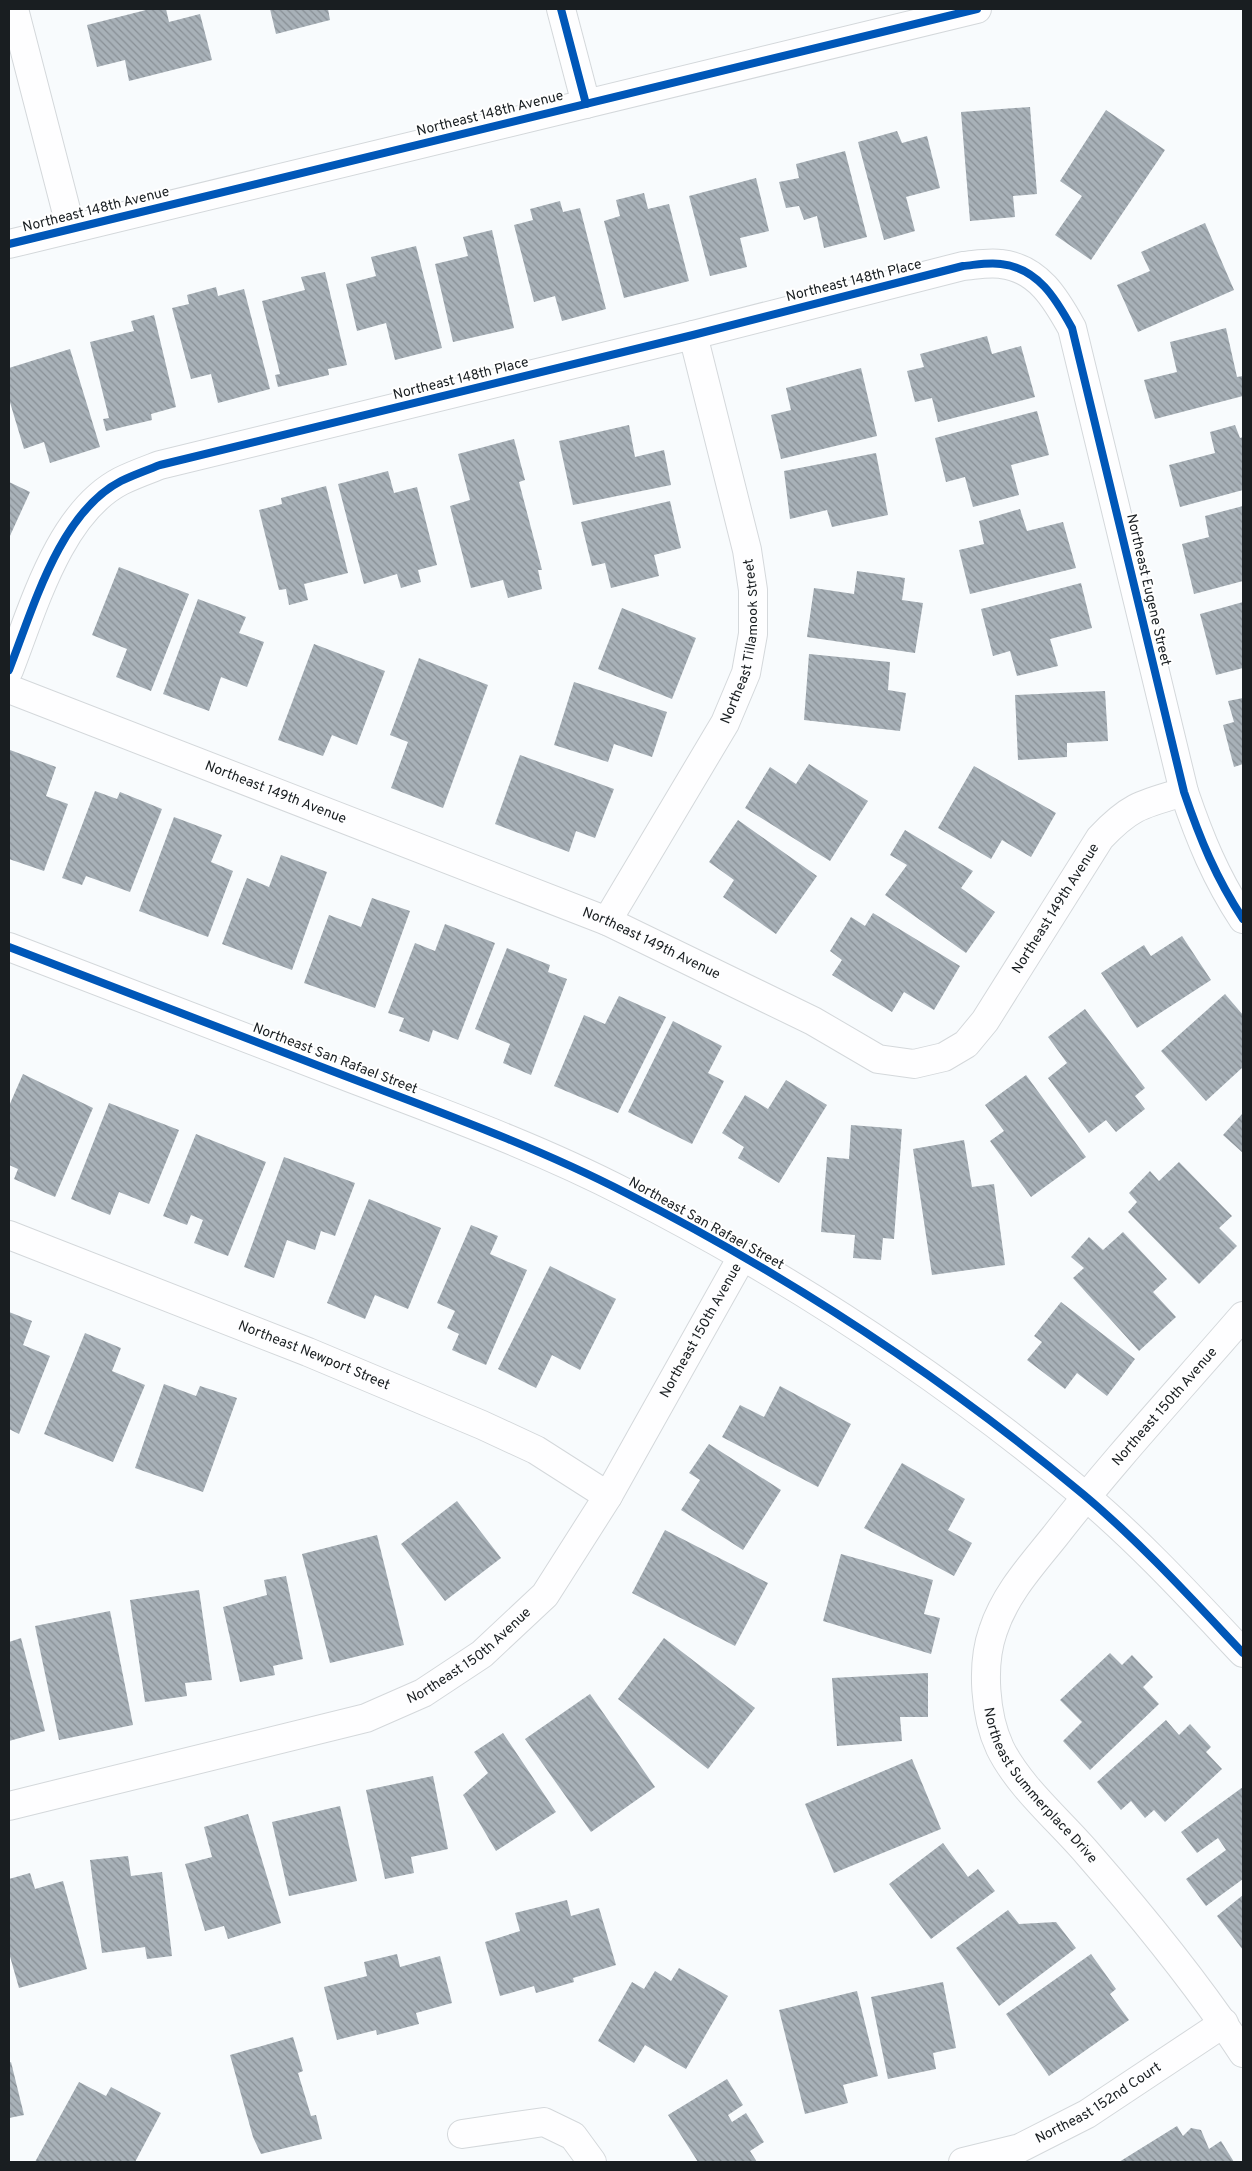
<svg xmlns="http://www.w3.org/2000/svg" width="1252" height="2171" viewBox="0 0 1252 2171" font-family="Overpass,sans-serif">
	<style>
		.building { fill: url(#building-back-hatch) }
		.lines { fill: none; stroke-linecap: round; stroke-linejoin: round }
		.street-casing { stroke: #d4d8db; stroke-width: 30 }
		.secondary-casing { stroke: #d4d8db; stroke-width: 30 }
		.street { stroke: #fefeff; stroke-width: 28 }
		.secondary { stroke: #fefeff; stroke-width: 28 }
		.cycleway-casing { stroke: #fff; stroke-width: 11 }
		.cycleway { stroke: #0057b8; stroke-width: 8 }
		.labels { text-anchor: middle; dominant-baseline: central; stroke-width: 4; stroke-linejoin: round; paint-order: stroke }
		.street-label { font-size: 14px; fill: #191e21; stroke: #fff }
	</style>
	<defs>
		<pattern id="building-back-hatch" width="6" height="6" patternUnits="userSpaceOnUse" patternTransform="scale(1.25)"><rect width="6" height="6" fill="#a8b1b8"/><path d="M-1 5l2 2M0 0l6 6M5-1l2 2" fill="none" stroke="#888f95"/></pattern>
	</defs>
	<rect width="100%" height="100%" fill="#f8fbfd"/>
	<g class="building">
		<polygon points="150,9 166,9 169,22 200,14 212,60 129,81 125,60 97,67 87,25"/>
		<polygon points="270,9 328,9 330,20 276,34"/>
		<polygon points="1030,107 1037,194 1013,196 1015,217 970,221 961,112"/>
		<polygon points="1106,110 1165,150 1091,260 1055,235 1082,196 1060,181"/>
		<polygon points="897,131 902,143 927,136 940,188 906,197 915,231 884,240 858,142"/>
		<polygon points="845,151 867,237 824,248 817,216 804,220 799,206 786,208 779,182 799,178 796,164"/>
		<polygon points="756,178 769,231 740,238 747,267 710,276 689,196"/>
		<polygon points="644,193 648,209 669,204 689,281 624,298 604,221 620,216 616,200"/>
		<polygon points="560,201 563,212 580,208 606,309 562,321 555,296 534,302 514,225 533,220 530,209"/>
		<polygon points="1205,223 1234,290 1138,332 1117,285 1150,271 1141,252"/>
		<polygon points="492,230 514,328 453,342 435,264 468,256 463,237"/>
		<polygon points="416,246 442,348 395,360 386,323 357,331 346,284 376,276 371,257"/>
		<polygon points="325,272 347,365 328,369 329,375 278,387 275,375 280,374 262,301 305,290 301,277"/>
		<polygon points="216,287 218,296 244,289 270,389 218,403 211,374 191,379 172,308 189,304 187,295"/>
		<polygon points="154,315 176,407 151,414 152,420 106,431 103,419 109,418 90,342 134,331 131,321"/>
		<polygon points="1226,328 1237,377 1243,376 1243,396 1155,419 1144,380 1177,372 1170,342"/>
		<polygon points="987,336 992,354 1021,346 1035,397 938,422 932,398 915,402 907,371 924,367 920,354"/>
		<polygon points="70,349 100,447 50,463 44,442 24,449 9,399 9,368"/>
		<polygon points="861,368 877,436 781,459 771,415 791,410 786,388"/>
		<polygon points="1037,411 1049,455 1011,465 1019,495 973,507 965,477 946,482 935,438"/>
		<polygon points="629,425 635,457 664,450 671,485 573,505 559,441"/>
		<polygon points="1235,425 1240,438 1243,437 1243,490 1180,507 1169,465 1215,453 1210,432"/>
		<polygon points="514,439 525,480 519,482 542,570 538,570 542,589 508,598 503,580 471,588 450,506 470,500 458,454"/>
		<polygon points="876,453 888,515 832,527 827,510 790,519 784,471"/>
		<polygon points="388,471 394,493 417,487 437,565 418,570 421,582 401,588 397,574 364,584 338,484"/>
		<polygon points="9,482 30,492 9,538"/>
		<polygon points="326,486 348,573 304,584 308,600 289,605 286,589 279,590 259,510 282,504 281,498"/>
		<polygon points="670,501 681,548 654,555 659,576 611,588 605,563 592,566 581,522"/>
		<polygon points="1243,506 1243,581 1194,594 1182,544 1209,537 1205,516"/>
		<polygon points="1020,509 1027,531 1063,522 1076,568 970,594 959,550 984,544 979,521"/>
		<polygon points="119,567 189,594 151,691 116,677 127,649 92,635"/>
		<polygon points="857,571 905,578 902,600 923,603 915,653 807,637 814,588 854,594"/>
		<polygon points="1081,583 1092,628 1050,639 1058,666 1017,676 1010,651 993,656 981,609"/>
		<polygon points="198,599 246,617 239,633 264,642 247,687 221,677 209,711 163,694"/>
		<polygon points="1243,602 1243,668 1216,675 1200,614"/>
		<polygon points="622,608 696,638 672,699 598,669"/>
		<polygon points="314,644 385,671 357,745 332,735 323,756 278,740"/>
		<polygon points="809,654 890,662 888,690 906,693 900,731 804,720"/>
		<polygon points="419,658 488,685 443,808 391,788 408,742 390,735"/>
		<polygon points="574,682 667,712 652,757 614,744 608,762 554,745"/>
		<polygon points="1105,691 1108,741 1067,743 1067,757 1018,760 1015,695"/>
		<polygon points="1243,698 1243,764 1234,767 1223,725 1234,722 1228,701"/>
		<polygon points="10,750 56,767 46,796 68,804 44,871 9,859"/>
		<polygon points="520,755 614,789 595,838 576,831 569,852 495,824"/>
		<polygon points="809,764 868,801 830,861 745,808 770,767 796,784"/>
		<polygon points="974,766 1056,813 1031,857 1002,840 991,859 938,828"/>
		<polygon points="95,791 117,799 120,792 162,809 130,892 86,876 82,885 62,878"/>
		<polygon points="174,817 222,835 211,862 233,871 208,937 139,911"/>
		<polygon points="738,820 817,876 776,934 723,897 734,880 709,862"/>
		<polygon points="905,830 973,871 961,888 995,912 966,953 885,895 907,865 890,855"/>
		<polygon points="281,855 327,872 292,970 222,944 247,878 269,887"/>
		<polygon points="372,898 410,911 375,1008 304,983 329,915 361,927"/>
		<polygon points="873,913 960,966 934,1010 904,992 892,1012 832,975 842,960 830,951 851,917 865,926"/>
		<polygon points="445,924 495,943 458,1040 433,1030 429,1042 399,1031 404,1018 388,1013 415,943 435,951"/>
		<polygon points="1182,936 1211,980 1137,1028 1101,973 1144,945 1151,956"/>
		<polygon points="507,948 550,965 548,972 567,979 531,1075 503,1063 510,1044 475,1029"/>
		<polygon points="1225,994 1243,1015 1243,1067 1206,1101 1161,1051"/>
		<polygon points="619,996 666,1017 618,1113 554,1086 584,1015 605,1024"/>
		<polygon points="1085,1009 1145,1088 1135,1096 1145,1109 1116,1132 1106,1120 1089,1133 1048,1078 1067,1063 1048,1037"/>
		<polygon points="673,1021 722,1046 708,1073 724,1081 692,1144 628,1112"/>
		<polygon points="23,1074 93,1108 55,1197 14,1179 18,1169 9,1165 9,1106"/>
		<polygon points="1026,1075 1086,1157 1031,1197 990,1141 1004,1131 985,1105"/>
		<polygon points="786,1080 827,1105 779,1183 738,1158 744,1147 722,1133 745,1095 768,1109"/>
		<polygon points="109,1103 179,1130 149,1204 119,1192 110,1215 71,1199"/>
		<polygon points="1243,1113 1243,1153 1223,1135"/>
		<polygon points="851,1125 902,1129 894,1239 883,1238 881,1260 853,1258 855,1235 821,1232 827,1157 849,1159"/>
		<polygon points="196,1134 266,1162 228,1256 194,1243 203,1220 191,1215 187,1225 163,1216"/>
		<polygon points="964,1140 972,1187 994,1184 1005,1265 932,1275 913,1149"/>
		<polygon points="284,1157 355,1183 335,1236 321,1231 315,1250 287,1240 274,1278 244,1267"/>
		<polygon points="1179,1162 1232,1216 1219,1228 1237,1246 1199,1284 1128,1212 1137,1202 1129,1193 1150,1171 1159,1181"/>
		<polygon points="369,1199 441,1228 408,1309 375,1295 365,1319 327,1303"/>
		<polygon points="471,1225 498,1236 490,1254 527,1270 486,1365 452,1350 459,1334 447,1328 455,1311 437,1303"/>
		<polygon points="1123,1232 1167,1279 1153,1292 1176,1317 1139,1351 1073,1278 1084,1268 1071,1257 1089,1237 1103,1250"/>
		<polygon points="550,1266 616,1299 580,1370 552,1355 536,1388 498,1369"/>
		<polygon points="1061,1302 1135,1359 1107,1396 1077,1373 1065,1389 1027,1360 1042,1342 1034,1336"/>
		<polygon points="9,1312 32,1321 23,1345 50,1356 19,1434 9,1429"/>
		<polygon points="85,1333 121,1348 112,1371 145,1385 113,1462 44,1434"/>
		<polygon points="164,1384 196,1396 200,1386 237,1398 203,1492 135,1468"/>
		<polygon points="780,1386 851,1424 818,1487 722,1437 740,1405 764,1417"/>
		<polygon points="709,1444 781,1490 743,1550 681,1510 700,1480 689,1473"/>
		<polygon points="902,1463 965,1499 948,1530 972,1543 954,1576 864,1528"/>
		<polygon points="457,1501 501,1558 445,1601 401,1544"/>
		<polygon points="665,1530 768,1583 735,1646 632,1593"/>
		<polygon points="377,1535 404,1645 330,1663 302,1554"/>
		<polygon points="841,1554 933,1580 924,1614 940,1618 931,1654 823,1621"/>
		<polygon points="286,1576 303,1659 273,1666 275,1675 240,1682 223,1607 267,1595 264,1580"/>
		<polygon points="199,1590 212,1680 185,1683 187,1696 145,1702 130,1600"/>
		<polygon points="110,1611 133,1725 59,1740 35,1626"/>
		<polygon points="21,1638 45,1731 9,1741 9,1642"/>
		<polygon points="664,1638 755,1708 708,1769 618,1699"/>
		<polygon points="1110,1653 1122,1665 1132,1655 1153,1677 1143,1687 1159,1704 1090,1770 1063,1741 1082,1722 1060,1700"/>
		<polygon points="928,1673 928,1717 900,1717 902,1741 837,1746 832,1678"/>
		<polygon points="590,1694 655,1787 591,1832 525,1739"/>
		<polygon points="1166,1720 1179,1735 1190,1724 1211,1747 1206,1752 1222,1769 1165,1822 1154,1810 1145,1818 1131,1801 1121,1810 1097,1782"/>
		<polygon points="503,1733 556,1812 496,1851 463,1795 488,1773 474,1752"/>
		<polygon points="912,1759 941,1829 834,1873 805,1804"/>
		<polygon points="433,1776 448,1849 411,1857 414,1873 385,1879 366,1790"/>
		<polygon points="1243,1787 1243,1879 1206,1906 1186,1879 1226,1850 1218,1838 1197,1853 1181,1832"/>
		<polygon points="340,1806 357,1881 289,1896 272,1822"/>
		<polygon points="248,1814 281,1923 228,1939 224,1926 205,1931 185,1864 212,1857 204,1827"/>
		<polygon points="943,1843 968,1877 978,1869 995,1891 931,1939 889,1884"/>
		<polygon points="128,1856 131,1876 162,1872 172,1956 147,1959 145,1947 102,1953 90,1860"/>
		<polygon points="30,1873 35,1889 63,1881 87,1969 19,1988 9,1953 9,1879"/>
		<polygon points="1243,1895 1243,1950 1217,1916"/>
		<polygon points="567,1900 571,1916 599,1908 616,1965 573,1978 574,1982 536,1993 534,1986 500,1996 485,1942 520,1931 515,1913"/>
		<polygon points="1008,1910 1019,1924 1056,1922 1076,1948 999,2006 956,1948"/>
		<polygon points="397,1954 400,1967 440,1956 452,2003 416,2013 419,2024 377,2035 376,2030 337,2040 324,1987 367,1976 364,1962"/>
		<polygon points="1091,1954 1116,1989 1110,1994 1129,2020 1049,2076 1006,2014"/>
		<polygon points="679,1968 728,1996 686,2069 645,2045 634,2063 598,2041 632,1982 644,1989 655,1971 671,1981"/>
		<polygon points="943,1982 956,2048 933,2053 936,2069 888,2079 871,1997"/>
		<polygon points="857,1991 878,2076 843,2085 848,2103 805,2114 779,2010"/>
		<polygon points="293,2037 303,2071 298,2073 311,2116 316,2115 322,2139 261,2154 253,2137 230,2055"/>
		<polygon points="11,2062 24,2115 9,2118 9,2063"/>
		<polygon points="727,2079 743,2105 728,2115 732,2122 746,2113 764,2142 750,2151 757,2162 698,2162 668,2115"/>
		<polygon points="79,2082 106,2096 111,2087 161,2113 135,2162 35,2162"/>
		<polygon points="1177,2126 1183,2136 1191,2128 1201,2130 1209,2149 1221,2141 1234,2162 1119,2162"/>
	</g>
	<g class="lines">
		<defs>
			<g id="street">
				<polyline points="14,9 71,229"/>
				<path d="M9 670C33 609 59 513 121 481 133 475 147 470 160 465L693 335 963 266C975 265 989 262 1001 264 1038 268 1056 299 1072 328L1184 792C1200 839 1216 878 1243 919"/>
				<path id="s1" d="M9 689 607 921 813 1021 878 1059 914 1064 944 1057 966 1044 985 1021 1100 838C1130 806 1142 804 1184 792"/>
				<path id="s2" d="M607 921 725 723 746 673 753 634V590L747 550 693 335"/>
				<path d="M9 947C123 991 238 1035 353 1079 445 1114 539 1148 626 1193 789 1276 944 1378 1084 1495 1141 1543 1192 1599 1243 1653"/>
				<path id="s3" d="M9 1235 308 1352 482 1425 536 1450 608 1496"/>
				<path id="s4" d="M1243 1316C1180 1389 1114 1460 1055 1536 1031 1566 1005 1594 993 1631 981 1665 985 1716 1000 1748 1019 1787 1060 1821 1088 1854 1143 1917 1197 1983 1243 2053"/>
				<path id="s5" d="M9 1806 366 1718 423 1693 482 1654 545 1595 608 1496 742 1257"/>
				<polyline points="462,2134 544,2122 573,2136 592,2162"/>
				<path id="s6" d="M963 2162 1020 2148 1087 2114 1224 2023"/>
			</g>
			<g id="secondary">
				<polyline points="561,9 586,104"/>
				<polyline points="9,244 977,9"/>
			</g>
		</defs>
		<use href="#street" class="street-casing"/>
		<use href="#secondary" class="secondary-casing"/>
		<use href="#street" class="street"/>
		<use href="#secondary" class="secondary"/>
		<defs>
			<g id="cycleway">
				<polyline points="561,9 586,104"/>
				<polyline points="9,244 977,9"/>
				<path d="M9 670C33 609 59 513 121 481 133 475 147 470 160 465L693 335 963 266C975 265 989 262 1001 264 1038 268 1056 299 1072 328L1184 792C1200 839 1216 878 1243 919"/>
				<path d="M9 947C123 991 238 1035 353 1079 445 1114 539 1148 626 1193 789 1276 944 1378 1084 1495 1141 1543 1192 1599 1243 1653"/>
			</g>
		</defs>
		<use href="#cycleway" class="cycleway-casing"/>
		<use href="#cycleway" class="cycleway"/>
	</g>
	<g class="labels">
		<g class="street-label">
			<text transform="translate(490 114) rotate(-14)">Northeast 148th Avenue</text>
			<text transform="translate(96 210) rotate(-14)">Northeast 148th Avenue</text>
			<text transform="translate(854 281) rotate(-14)">Northeast 148th Place</text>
			<text transform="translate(461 379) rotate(-14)">Northeast 148th Place</text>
			<text transform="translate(1148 590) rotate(77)">Northeast Eugene Street</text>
			<text stroke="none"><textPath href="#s2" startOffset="315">Northeast Tillamook Street</textPath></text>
			<text stroke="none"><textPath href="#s1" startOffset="286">Northeast 149th Avenue</textPath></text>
			<text stroke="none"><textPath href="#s1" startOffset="1201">Northeast 149th Avenue</textPath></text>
			<text stroke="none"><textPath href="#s1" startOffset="691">Northeast 149th Avenue</textPath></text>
			<text transform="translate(335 1059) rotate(21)">Northeast San Rafael Street</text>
			<text transform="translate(706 1224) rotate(29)">Northeast San Rafael Street</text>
			<text stroke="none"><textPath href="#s5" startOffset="894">Northeast 150th Avenue</textPath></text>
			<text stroke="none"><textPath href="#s3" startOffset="328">Northeast Newport Street</textPath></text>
			<text transform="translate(1165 1407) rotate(-49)">Northeast 150th Avenue</text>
			<text stroke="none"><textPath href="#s5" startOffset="489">Northeast 150th Avenue</textPath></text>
			<text stroke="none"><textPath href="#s4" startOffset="576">Northeast Summerplace Drive</textPath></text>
			<text stroke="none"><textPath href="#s6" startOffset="149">Northeast 152nd Court</textPath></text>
		</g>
	</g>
	<rect width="1252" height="2171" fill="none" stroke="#191e21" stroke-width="20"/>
</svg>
